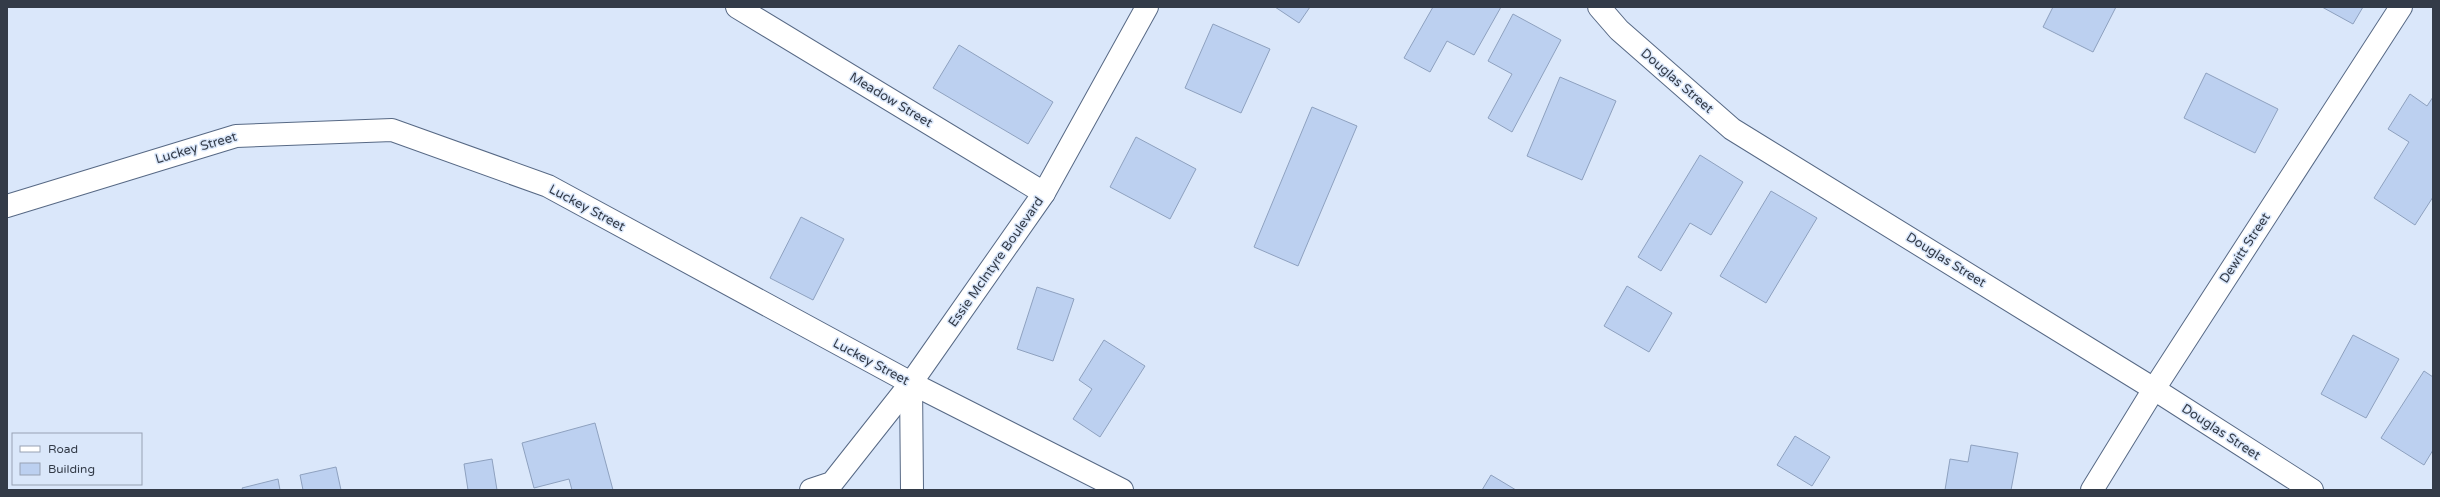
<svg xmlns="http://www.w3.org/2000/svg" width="2440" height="497" viewBox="0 0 2440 497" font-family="'Varela Round',sans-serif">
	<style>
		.building { fill: #bcd0f0; stroke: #8ea1bf }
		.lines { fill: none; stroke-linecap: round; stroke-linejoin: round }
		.minor-casing { stroke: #576985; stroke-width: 24 }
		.minor { stroke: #fff; stroke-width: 22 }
		.labels { text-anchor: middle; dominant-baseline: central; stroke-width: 3; stroke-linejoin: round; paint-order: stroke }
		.street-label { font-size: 13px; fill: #333b48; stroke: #dae7fa }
	</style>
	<rect width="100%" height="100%" fill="#dae7fa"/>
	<g class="building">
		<polygon points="1275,7 1310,7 1299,23"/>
		<polygon points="1433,7 1501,7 1474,55 1447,41 1430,72 1404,58"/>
		<polygon points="2053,7 2116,7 2093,52 2043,27"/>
		<polygon points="2322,7 2363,7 2353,24"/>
		<polygon points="1513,14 1561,40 1512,132 1488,118 1512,74 1488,61"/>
		<polygon points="1213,24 1270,49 1241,113 1185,88"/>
		<polygon points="959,45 1053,102 1028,144 933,88"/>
		<polygon points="2206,73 2278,109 2255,153 2184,118"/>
		<polygon points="1560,77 1616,101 1582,180 1527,156"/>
		<polygon points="2410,94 2427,106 2433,97 2433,197 2415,225 2374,198 2409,142 2388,129"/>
		<polygon points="1312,107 1357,126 1298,266 1254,247"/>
		<polygon points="1136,137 1196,169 1170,219 1110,187"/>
		<polygon points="1700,155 1743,182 1711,235 1690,223 1661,271 1638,257"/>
		<polygon points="1771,191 1817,218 1766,303 1720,276"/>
		<polygon points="801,217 844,239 813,300 770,278"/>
		<polygon points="1627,286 1672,313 1649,352 1604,326"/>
		<polygon points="1037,287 1074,299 1053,361 1017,349"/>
		<polygon points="2353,335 2399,359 2366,418 2321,394"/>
		<polygon points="1104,340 1145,366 1100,437 1073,419 1092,389 1079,380"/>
		<polygon points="2424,371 2433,377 2433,450 2424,465 2381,438"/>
		<polygon points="595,423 613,490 572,490 569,479 534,488 522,443"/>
		<polygon points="1795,436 1830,457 1812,486 1777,465"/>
		<polygon points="1971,445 2018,453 2011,490 1945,490 1950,459 1968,462"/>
		<polygon points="492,459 497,490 468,490 464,464"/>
		<polygon points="336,467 341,490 303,490 300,475"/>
		<polygon points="1491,475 1516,490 1482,490"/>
		<polygon points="278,479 280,490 243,490 242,488"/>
	</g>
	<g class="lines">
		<defs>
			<g id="minor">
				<polyline points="737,7 1044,193"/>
				<polyline points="1599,7 1619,30 1732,129 2154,389 2312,490"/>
				<polyline points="7,206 236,136 392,130 548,186 911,383 1122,490"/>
				<polyline points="911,383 912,490"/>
				<polyline points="811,490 832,483 911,383 1044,193 1147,7"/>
				<polyline points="2092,490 2154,389 2401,7"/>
			</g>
		</defs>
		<use href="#minor" class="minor-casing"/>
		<use href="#minor" class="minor"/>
	</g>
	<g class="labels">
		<g class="street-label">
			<text transform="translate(1677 81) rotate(41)">Douglas Street</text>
			<text transform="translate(891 100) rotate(31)">Meadow Street</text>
			<text transform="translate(196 148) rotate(-16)">Luckey Street</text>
			<text transform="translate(587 208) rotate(28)">Luckey Street</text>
			<text transform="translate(2245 248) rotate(-57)">Dewitt Street</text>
			<text transform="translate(1946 260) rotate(32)">Douglas Street</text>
			<text transform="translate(996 262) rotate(-55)">Essie McIntyre Boulevard</text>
			<text transform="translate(871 362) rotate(28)">Luckey Street</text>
			<text transform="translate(2221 432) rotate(33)">Douglas Street</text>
		</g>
	</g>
	<rect width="2440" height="497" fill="none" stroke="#333b48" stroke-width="16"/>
	<rect x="12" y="433" width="130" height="52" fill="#dae7fa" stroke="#97a2b3"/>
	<rect x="20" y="446" width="20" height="6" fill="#ffffff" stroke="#97a2b3"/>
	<text x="48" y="453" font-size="12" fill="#333b48">Road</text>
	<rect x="20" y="463" width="20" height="12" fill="#bcd0f0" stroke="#97a2b3"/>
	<text x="48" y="473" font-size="12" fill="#333b48">Building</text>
</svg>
